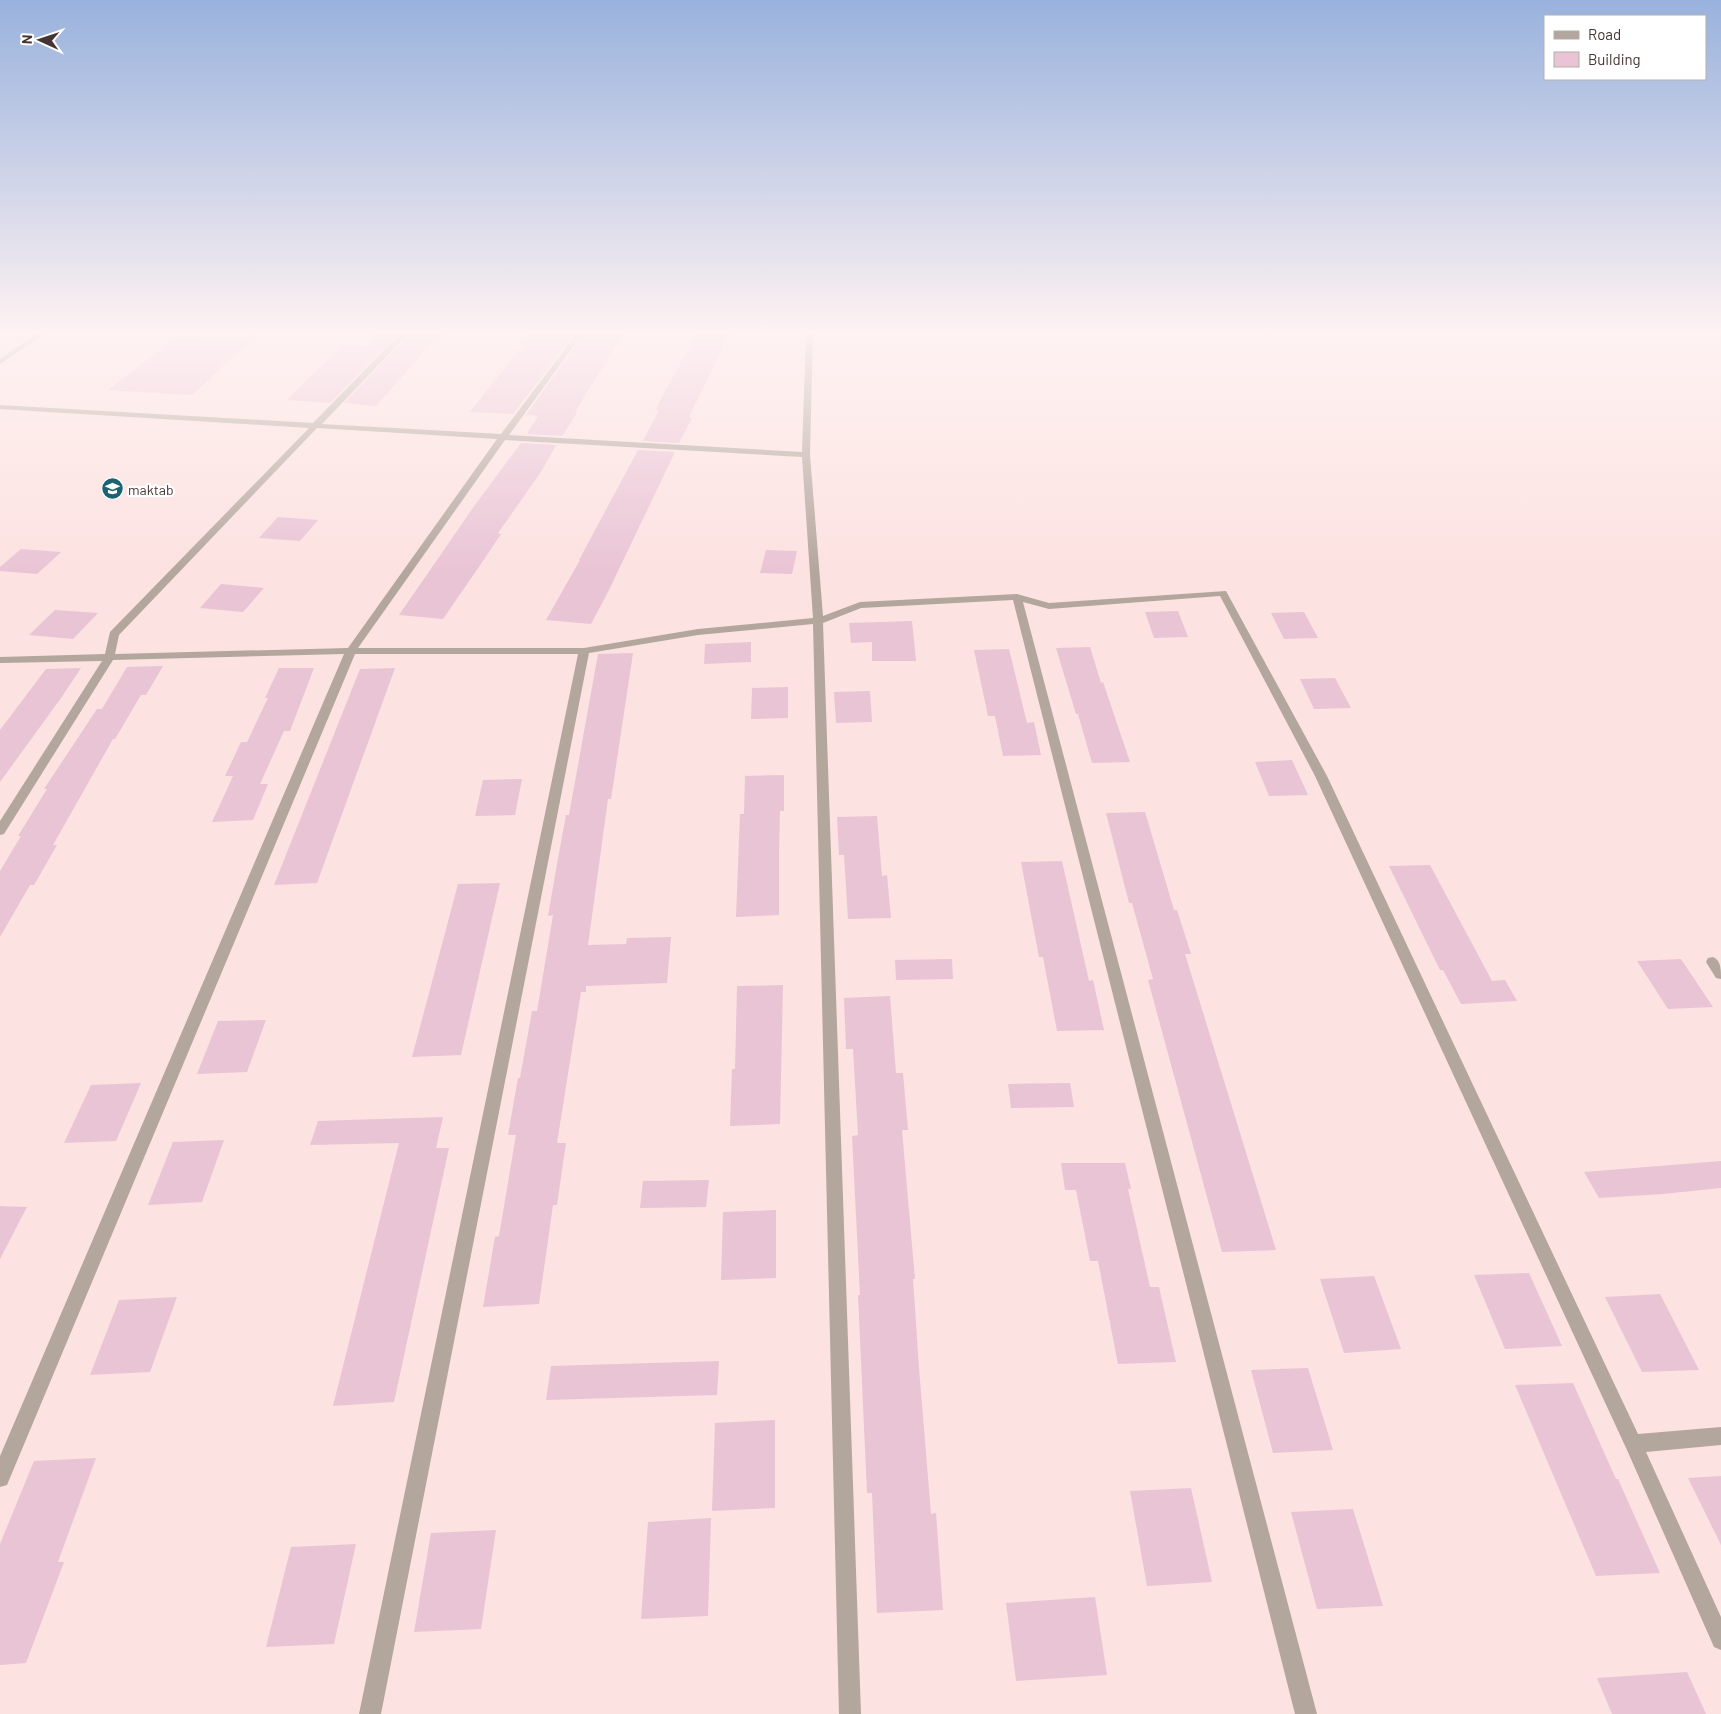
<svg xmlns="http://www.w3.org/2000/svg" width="1721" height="1714" viewBox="0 0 1721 1714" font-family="Barlow,sans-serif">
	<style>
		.building { fill: #e9c4d5 }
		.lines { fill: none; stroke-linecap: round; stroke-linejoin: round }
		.minor { fill: #b3a69d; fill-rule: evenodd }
		.labels { text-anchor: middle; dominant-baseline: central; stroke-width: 4.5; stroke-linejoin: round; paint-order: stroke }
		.far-poi-label { font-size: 14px; fill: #453433; stroke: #fff; text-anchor: start }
	</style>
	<rect width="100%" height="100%" fill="#fce2e1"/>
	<g class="building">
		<polygon points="371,333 399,333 330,403 287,400 342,345 370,346"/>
		<polygon points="411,333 441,333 376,406 344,403"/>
		<polygon points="532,333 575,333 513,414 470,412"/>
		<polygon points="585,333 625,333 587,392 575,413 577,413 562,436 527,434 538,416 526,415"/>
		<polygon points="697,333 730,333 689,417 692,418 679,443 643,441 659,410 655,410"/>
		<polygon points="176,337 251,341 192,395 108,390"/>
		<polygon points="521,443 556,445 541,472 498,533 501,534 487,555 443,619 399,615 475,505"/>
		<polygon points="638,450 675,452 608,592 591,624 546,620 580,560 579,560"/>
		<polygon points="278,517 318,520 300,541 259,538"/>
		<polygon points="21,549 61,552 37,574 0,571 0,567"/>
		<polygon points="766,550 797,551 792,574 760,573"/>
		<polygon points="221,584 264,588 243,612 200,608"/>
		<polygon points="55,610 98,613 73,639 29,635"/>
		<polygon points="1178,611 1188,637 1154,638 1145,612"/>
		<polygon points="1304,612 1318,638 1284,639 1271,613"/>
		<polygon points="912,621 916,661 872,661 872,642 851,643 849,623"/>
		<polygon points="751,642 751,662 704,664 705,644"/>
		<polygon points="1090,647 1101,683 1103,682 1130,762 1092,763 1078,714 1076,714 1056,648"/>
		<polygon points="1009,649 1027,723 1034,722 1041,755 1003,756 995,716 988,716 974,650"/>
		<polygon points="633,653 611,799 608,799 588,945 626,944 627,938 671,937 667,983 586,986 586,992 581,992 557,1143 566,1143 557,1205 553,1205 539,1304 483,1307 495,1237 499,1236 516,1135 508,1135 518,1078 520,1078 532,1011 537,1011 553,915 548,916 559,853 566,815 569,815 598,654"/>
		<polygon points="163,666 146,695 141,695 115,739 113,739 53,845 57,845 34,885 30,885 0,937 0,871 21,836 18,836 47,789 44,789 97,709 102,709 127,667"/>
		<polygon points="81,668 61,698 0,782 0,730 46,669"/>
		<polygon points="279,668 314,668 290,731 284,731 260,784 268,784 253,820 212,822 233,776 225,776 241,742 247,742 268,698 265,698"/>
		<polygon points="395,668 317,883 274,885 360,669"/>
		<polygon points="1335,678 1351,708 1314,709 1300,679"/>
		<polygon points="788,687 788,718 751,719 752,688"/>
		<polygon points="870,691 872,722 836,723 834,692"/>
		<polygon points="1292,760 1308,795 1269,796 1255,762"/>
		<polygon points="784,775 784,811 780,811 779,851 779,915 736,917 740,814 744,814 745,776"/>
		<polygon points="522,779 515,815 475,816 483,780"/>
		<polygon points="1145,812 1174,910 1177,910 1191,954 1185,954 1276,1250 1222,1252 1148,980 1153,979 1132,903 1129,903 1106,813"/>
		<polygon points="877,816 882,876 887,875 891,918 848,919 844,855 839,855 837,817"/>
		<polygon points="1062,861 1089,981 1093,980 1104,1030 1057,1031 1043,957 1039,957 1021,862"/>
		<polygon points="1430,865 1492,981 1505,980 1517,1001 1461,1004 1443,970 1440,970 1389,866"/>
		<polygon points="500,883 461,1055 412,1057 458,884"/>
		<polygon points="952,959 953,979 896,980 895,960"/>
		<polygon points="1681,959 1713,1007 1668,1009 1637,961"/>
		<polygon points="783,985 780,1124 730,1126 732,1069 735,1069 737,986"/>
		<polygon points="890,996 896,1073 903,1073 908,1130 902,1130 915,1279 913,1279 919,1368 931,1514 936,1513 943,1610 877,1613 872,1493 867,1493 858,1295 860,1295 852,1136 858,1135 853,1049 846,1049 844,998"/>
		<polygon points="266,1020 247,1072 197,1074 218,1021"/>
		<polygon points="141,1083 116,1141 64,1143 91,1085"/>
		<polygon points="1070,1083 1074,1107 1011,1108 1008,1084"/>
		<polygon points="443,1117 436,1148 449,1148 394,1402 333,1406 399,1143 310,1145 318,1121"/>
		<polygon points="224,1140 202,1202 148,1205 173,1142"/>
		<polygon points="1721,1161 1721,1188 1663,1194 1599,1198 1584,1172"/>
		<polygon points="1061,1163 1125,1163 1131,1189 1128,1189 1150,1287 1159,1287 1176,1362 1118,1364 1098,1261 1090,1261 1076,1190 1065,1190"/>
		<polygon points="709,1180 706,1207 640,1208 643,1181"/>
		<polygon points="0,1206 27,1207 0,1259"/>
		<polygon points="776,1210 776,1278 721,1280 723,1212"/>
		<polygon points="1529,1273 1562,1346 1505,1349 1474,1275"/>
		<polygon points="1374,1276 1401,1349 1344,1353 1320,1279"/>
		<polygon points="1660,1294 1699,1370 1642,1372 1605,1297"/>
		<polygon points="177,1297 150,1372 90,1375 119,1300"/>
		<polygon points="719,1361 717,1395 546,1400 551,1366"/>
		<polygon points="1308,1368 1333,1450 1273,1453 1251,1370"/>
		<polygon points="1573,1383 1616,1479 1618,1479 1660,1573 1596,1576 1515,1385"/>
		<polygon points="775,1420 775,1508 712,1511 715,1423"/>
		<polygon points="96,1458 58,1562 64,1562 26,1663 0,1665 0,1544 34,1461"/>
		<polygon points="1721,1476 1721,1545 1688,1478"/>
		<polygon points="1191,1488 1212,1582 1147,1586 1130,1491"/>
		<polygon points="1353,1509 1383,1606 1317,1609 1291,1512"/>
		<polygon points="711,1518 708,1616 641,1619 648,1522"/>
		<polygon points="496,1530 481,1629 414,1632 431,1533"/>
		<polygon points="356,1544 334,1644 266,1647 291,1547"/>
		<polygon points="1095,1597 1107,1675 1016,1681 1006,1603"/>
		<polygon points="1687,1672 1706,1714 1612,1714 1597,1678"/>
	</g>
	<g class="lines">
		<g class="minor">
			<polygon points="38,333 46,333 0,364 0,359"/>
			<path d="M401 333H409L322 424 501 434 577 333H583L509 435 802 452 806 333H813L810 455 823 616 860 602 1017 594 1049 603 1226 591 1327 776 1638 1434 1721 1427V1445L1646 1452 1721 1617V1650L1714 1647 1627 1450 1315 776 1220 596 1049 609 1023 602 1317 1714H1295L1013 600 861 608 823 623 861 1714H839L813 624 698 635 589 653 381 1714H359L578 654H355L7 1485 0 1487V1456L344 654 113 660 4 834 0 835V821L102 661 0 663V657L105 654 110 632 309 428 0 409V405L313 423ZM317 428 497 439 348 648 115 654 119 635ZM505 440 802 457 813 618 698 629 584 648H358Z"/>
			<path d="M1713 957C1721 960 1721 970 1721 979L1716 978 1706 962 1708 958Z"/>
		</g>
	</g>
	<linearGradient id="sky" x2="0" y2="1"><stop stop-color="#99b2dd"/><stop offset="0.58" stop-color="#fef2f2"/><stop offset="1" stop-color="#fef2f2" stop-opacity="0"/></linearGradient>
	<rect width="1721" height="572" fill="url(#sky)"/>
	<defs>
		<symbol id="school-disc" viewBox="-11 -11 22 22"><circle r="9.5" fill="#1b6272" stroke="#fff"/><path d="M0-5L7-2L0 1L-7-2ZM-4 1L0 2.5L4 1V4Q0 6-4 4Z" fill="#fff"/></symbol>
	</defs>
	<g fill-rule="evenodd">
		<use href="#school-disc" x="100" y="476" width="25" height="25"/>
	</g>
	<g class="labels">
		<g class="far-poi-label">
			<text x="128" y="489">maktab</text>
		</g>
	</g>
	<rect x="1544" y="15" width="162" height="65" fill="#ffffff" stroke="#b5aead"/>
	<rect x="1554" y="31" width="25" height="8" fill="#b3a69d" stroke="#b5aead"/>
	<text x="1588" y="40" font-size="15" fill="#453433">Road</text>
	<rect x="1554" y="52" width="25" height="15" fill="#e9c4d5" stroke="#b5aead"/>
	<text x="1588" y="65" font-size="15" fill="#453433">Building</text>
	<g transform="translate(40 40) rotate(273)" stroke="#ffffff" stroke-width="4" paint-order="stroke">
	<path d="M0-4L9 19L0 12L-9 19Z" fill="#453433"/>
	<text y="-8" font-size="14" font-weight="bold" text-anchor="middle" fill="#453433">N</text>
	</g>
</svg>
